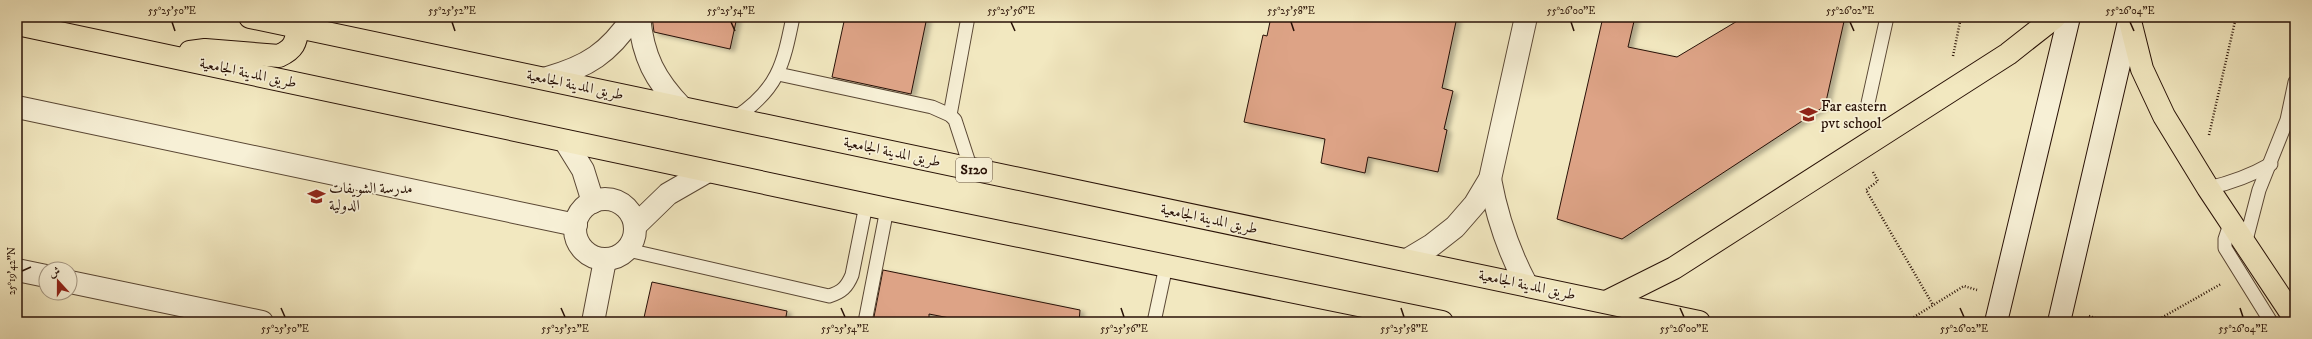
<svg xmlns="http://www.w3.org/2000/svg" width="2312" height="339" viewBox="0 0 2312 339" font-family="'IM FELL DW Pica',Amiri,serif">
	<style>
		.building { fill: #dda386; stroke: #281106; filter: url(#shadow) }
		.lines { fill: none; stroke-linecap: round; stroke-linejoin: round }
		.lane-casing { stroke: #5a4734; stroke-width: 15 }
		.street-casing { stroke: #5a4734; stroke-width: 24 }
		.secondary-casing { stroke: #281106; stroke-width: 24 }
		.primary-casing { stroke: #281106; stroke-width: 24 }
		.path { stroke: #281106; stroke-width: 2.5; stroke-dasharray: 1 2; stroke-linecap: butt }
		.lane { stroke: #f7f0d6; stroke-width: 13 }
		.street { stroke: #f7f0d6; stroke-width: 22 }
		.secondary { stroke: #f7f0d6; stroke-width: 22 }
		.primary { stroke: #f2e8c0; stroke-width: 22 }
		.ticks { fill: none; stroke: #281106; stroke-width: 1.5 }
		.labels { text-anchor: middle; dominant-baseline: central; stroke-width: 3.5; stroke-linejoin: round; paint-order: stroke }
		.shield { fill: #f7f0d6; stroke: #665444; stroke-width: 1 }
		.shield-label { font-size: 14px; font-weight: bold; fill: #281106 }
		.street-label { font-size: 15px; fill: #281106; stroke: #f7f0d6 }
		.poi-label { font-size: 15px; fill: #281106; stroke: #f7f0d6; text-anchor: start }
		.neatline { fill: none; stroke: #281106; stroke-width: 1.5 }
		.ticks-label { font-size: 10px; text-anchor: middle; fill: #281106 }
	</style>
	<defs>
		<filter id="shadow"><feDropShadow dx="4.5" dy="2.5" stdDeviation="2" flood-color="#0004"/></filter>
	</defs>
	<rect width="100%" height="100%" fill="#f2e8c0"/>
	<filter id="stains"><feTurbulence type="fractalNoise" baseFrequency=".005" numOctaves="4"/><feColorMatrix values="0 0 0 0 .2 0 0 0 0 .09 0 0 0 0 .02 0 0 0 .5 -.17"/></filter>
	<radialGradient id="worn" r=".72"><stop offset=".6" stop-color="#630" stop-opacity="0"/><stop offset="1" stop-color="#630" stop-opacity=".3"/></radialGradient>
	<g class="building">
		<polygon points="652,17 737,17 730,49 654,32"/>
		<polygon points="845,17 927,17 911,94 832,77"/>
		<polygon points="1271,17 1457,17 1442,88 1453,91 1444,129 1447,130 1438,172 1368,157 1365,173 1321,163 1325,139 1244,122 1263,35 1267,36"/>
		<polygon points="1603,17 1635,17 1628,47 1677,57 1744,17 1845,17 1825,106 1622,239 1557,219"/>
		<polygon points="883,270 1080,310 1079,322 970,322 929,314 929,322 873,322"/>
		<polygon points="652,282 787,311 785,322 643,322"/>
	</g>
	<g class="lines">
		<defs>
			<g id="lane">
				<polyline points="778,74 932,107 950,115 955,120 971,169"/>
				<polyline points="1868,103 1887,17"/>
				<polyline points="950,115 968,17"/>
				<path d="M735 118C778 89 783 66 793 17"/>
				<path d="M2208 188C2231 183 2250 176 2271 164"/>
				<polyline points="2231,221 2225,239 2225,248 2271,322"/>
				<polyline points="2245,244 2259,190 2287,120 2295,82"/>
				<path d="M628 250 829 296C842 292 847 287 852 275L866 205"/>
				<polyline points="865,322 887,209"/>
				<polyline points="1154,322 1166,266"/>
			</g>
			<g id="street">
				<path d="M639 17C643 57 655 80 682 108"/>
				<path d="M547 78C587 67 609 53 633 17"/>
				<polyline points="17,107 576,225"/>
				<polyline points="565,141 583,170 593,202"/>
				<path d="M1490 179C1497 217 1508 250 1526 284"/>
				<circle cx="605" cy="229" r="30"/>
				<polyline points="636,225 668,194 708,171"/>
				<polyline points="1407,260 1432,245 1455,227 1475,204 1490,179 1526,17"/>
				<polyline points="17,270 46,276"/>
				<polyline points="70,282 262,322"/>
				<polyline points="593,322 605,260"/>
			</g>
			<g id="secondary">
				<polyline points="1996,322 2069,17"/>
				<polyline points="2059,322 2130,17"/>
			</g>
			<g id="primary">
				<polyline points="250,17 1699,322"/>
				<polyline points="2130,21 2142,69 2164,116 2208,188 2295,319"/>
				<polyline points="17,24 887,209 1442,322"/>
				<path d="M190 52 205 50 279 56C294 49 296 43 298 27"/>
				<polyline points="1606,302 1674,268 2008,54 2055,17"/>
			</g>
		</defs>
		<use href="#lane" class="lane-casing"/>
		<use href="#street" class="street-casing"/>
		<use href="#secondary" class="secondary-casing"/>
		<use href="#primary" class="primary-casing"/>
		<g class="path">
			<polyline points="1953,56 1961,17"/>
			<polyline points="2209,135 2236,17"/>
			<polyline points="1873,172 1878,181 1866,190 1933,305"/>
			<polyline points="2089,316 2098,319 2100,322"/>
			<polyline points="1906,322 1964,286 1977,290"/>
			<polyline points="2154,322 2221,284"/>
		</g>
		<use href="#lane" class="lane"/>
		<use href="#street" class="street"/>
		<use href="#secondary" class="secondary"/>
		<use href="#primary" class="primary"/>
	</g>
	<path class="ticks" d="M172 22 175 31M452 22 455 31M731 22 735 31M1011 22 1015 31M1291 22 1294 31M1571 22 1574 31M1850 22 1854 31M2130 22 2134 31M22 271 31 267M281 308 285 317M561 308 565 317M841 308 845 317M1121 308 1124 317M1401 308 1404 317M1680 308 1684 317M1960 308 1964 317M2240 308 2243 317"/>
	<defs>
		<symbol id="school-bare" viewBox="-9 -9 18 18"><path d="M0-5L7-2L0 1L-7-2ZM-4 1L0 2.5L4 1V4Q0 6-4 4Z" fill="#8f2418" stroke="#f7f0d6" stroke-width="2.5" paint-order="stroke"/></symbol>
	</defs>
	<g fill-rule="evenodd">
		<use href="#school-bare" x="1796" y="102" width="25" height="25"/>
		<use href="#school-bare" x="304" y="184" width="25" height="25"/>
	</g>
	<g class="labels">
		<rect class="shield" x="956" y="158" width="36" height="24" rx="3"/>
		<g class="shield-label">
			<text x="974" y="170">S120</text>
		</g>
		<g class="street-label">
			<text transform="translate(248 73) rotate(12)">طريق المدينة الجامعية</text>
			<text transform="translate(575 85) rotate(12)">طريق المدينة الجامعية</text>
			<text transform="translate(892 152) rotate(12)">طريق المدينة الجامعية</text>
			<text transform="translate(1209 219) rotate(12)">طريق المدينة الجامعية</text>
			<text transform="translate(1527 285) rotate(12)">طريق المدينة الجامعية</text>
		</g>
		<g class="poi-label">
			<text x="1821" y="106">Far eastern<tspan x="1821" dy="17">pvt school</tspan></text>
			<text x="329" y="188">مدرسة الشويفات<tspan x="329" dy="17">الدولية</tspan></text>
		</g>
	</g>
	<rect width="2312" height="339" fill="none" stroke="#f2e8c0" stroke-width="44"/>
	<g transform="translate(58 281) rotate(339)"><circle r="19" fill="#f7f0d6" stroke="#a49783"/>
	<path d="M0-3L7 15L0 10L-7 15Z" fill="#8f2418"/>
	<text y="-6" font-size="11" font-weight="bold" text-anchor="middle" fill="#281106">ش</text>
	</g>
	<rect x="22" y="22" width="2268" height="295" class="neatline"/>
	<g class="ticks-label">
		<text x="172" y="14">55°25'50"E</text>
		<text x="452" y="14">55°25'52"E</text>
		<text x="731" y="14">55°25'54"E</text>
		<text x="1011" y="14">55°25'56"E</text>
		<text x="1291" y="14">55°25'58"E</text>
		<text x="1571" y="14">55°26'00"E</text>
		<text x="1850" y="14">55°26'02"E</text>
		<text x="2130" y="14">55°26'04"E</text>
		<text transform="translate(11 271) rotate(-90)" y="4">25°19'42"N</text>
		<text x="285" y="332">55°25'50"E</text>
		<text x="565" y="332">55°25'52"E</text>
		<text x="845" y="332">55°25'54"E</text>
		<text x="1124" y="332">55°25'56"E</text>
		<text x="1404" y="332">55°25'58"E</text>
		<text x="1684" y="332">55°26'00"E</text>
		<text x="1964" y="332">55°26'02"E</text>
		<text x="2243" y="332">55°26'04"E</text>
	</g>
	<rect width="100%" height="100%" filter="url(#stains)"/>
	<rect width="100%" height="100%" fill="url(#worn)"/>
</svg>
